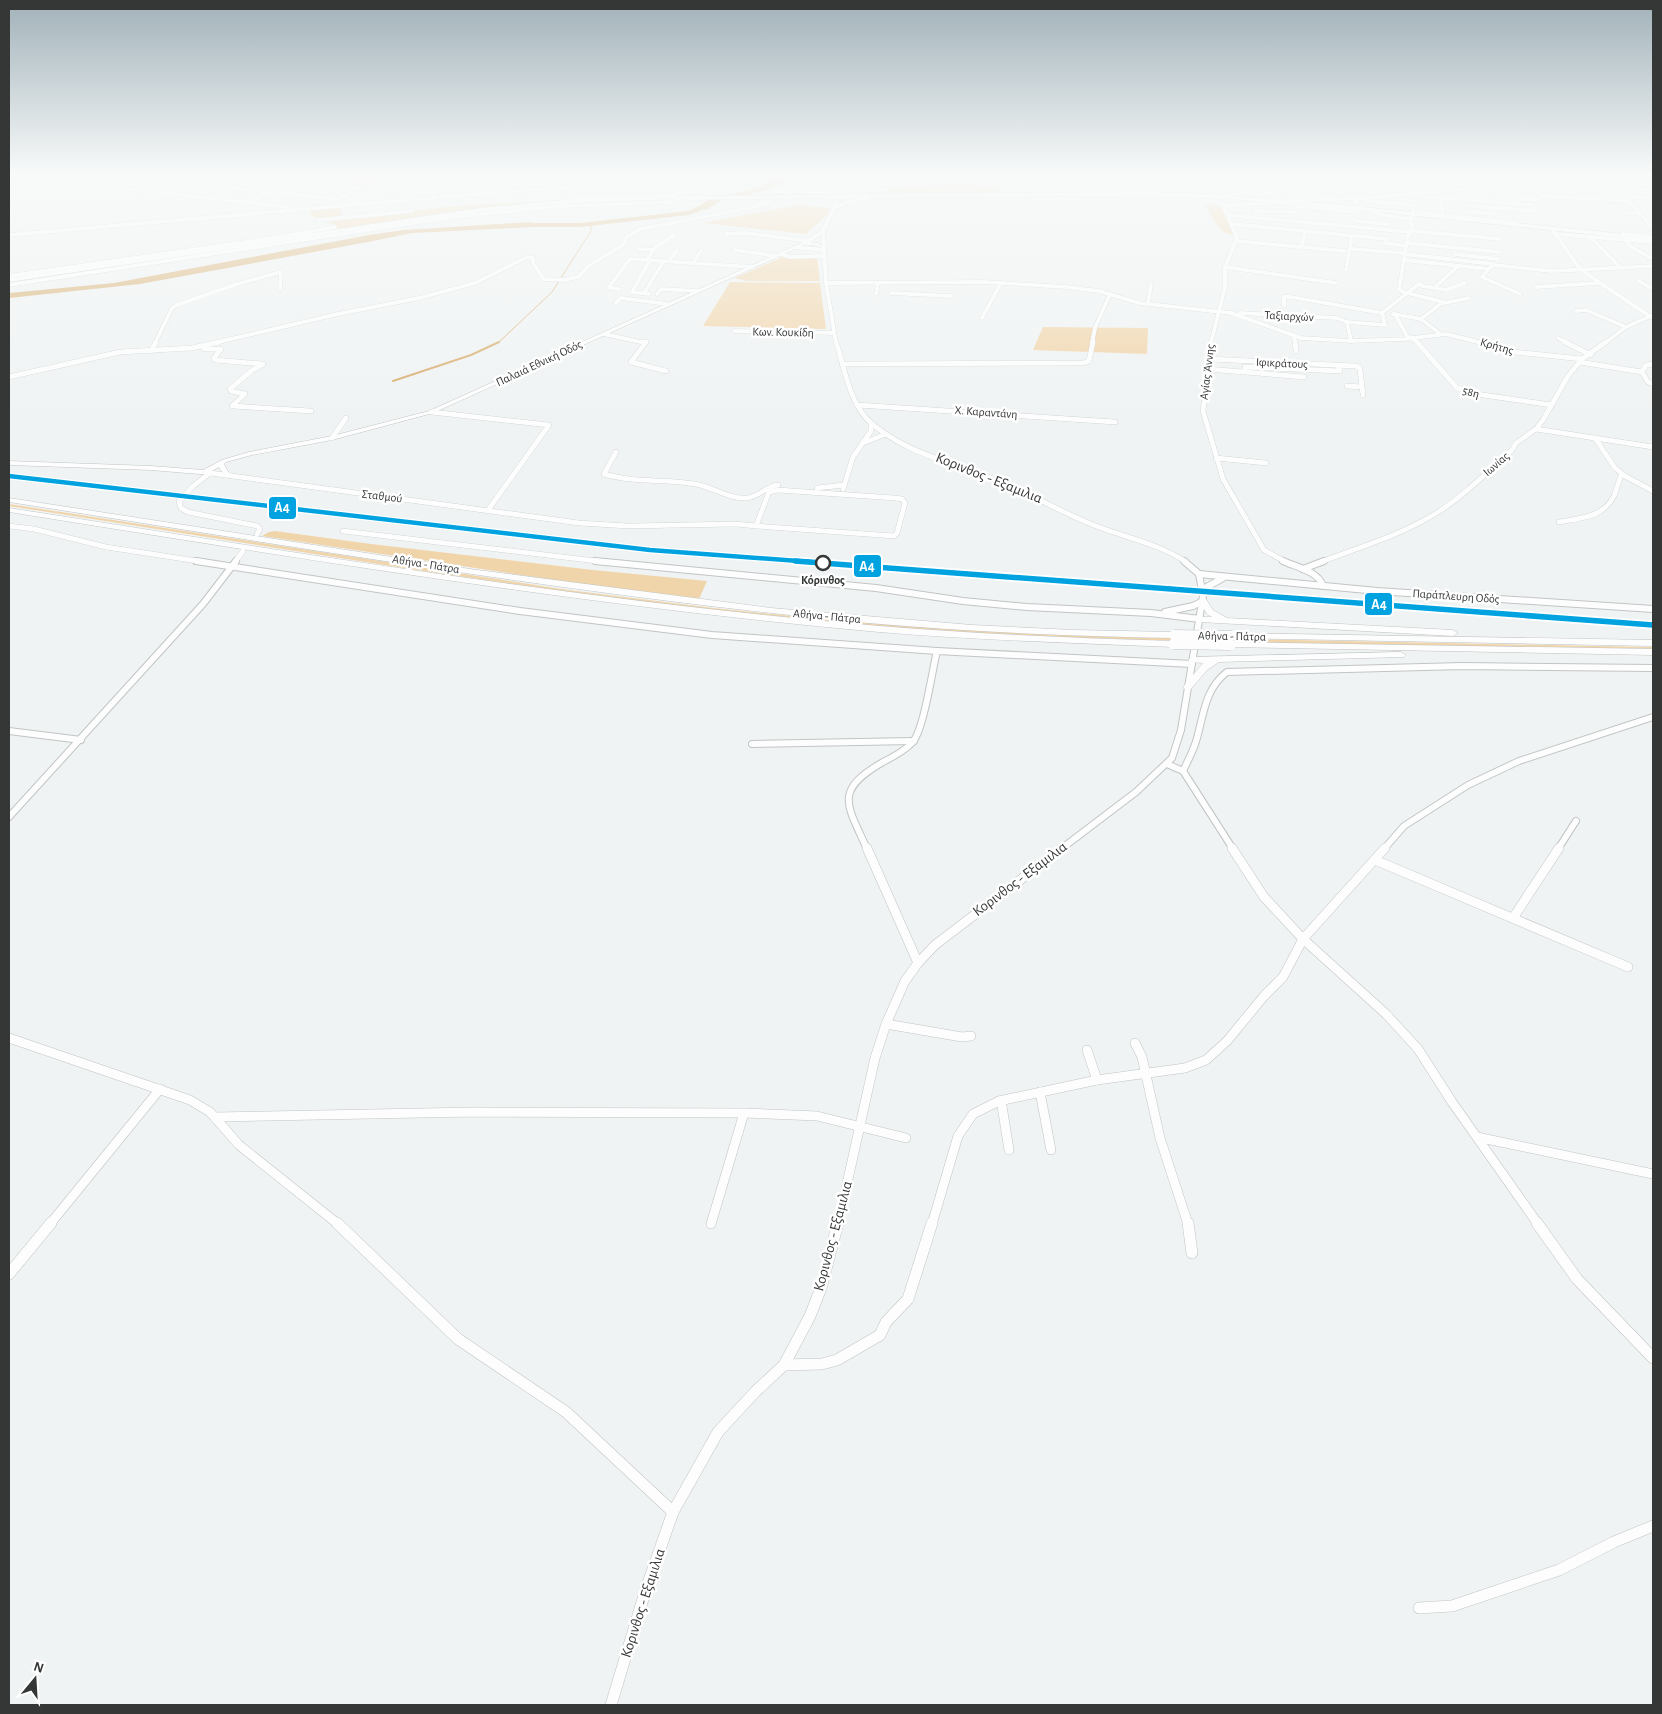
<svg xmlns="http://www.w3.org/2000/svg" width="1662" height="1714" viewBox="0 0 1662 1714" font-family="'Alegreya Sans',sans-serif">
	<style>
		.green { fill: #f1d5aa }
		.water { fill: #d8b072 }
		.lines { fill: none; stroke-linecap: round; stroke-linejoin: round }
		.stream-far1 { stroke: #d8b072; stroke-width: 1 }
		.stream { stroke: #d8b072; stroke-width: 2 }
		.river { fill: #d8b072; fill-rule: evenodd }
		.minor-tunnel { stroke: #cbcdcd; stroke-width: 4; stroke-dasharray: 4 2; stroke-linecap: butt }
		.minor-far4-casing { stroke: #c2c5c5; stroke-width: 4.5 }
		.minor-far3-casing { stroke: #c2c5c5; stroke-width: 5.5 }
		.minor-far2-casing { stroke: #c2c5c5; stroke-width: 8 }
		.minor-far1-casing { stroke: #c2c5c5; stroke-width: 10 }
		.minor-casing { stroke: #c2c5c5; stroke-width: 12 }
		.major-casing { stroke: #c2c5c5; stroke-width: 1 }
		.highway-casing { stroke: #c2c5c5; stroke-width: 1 }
		.minor-far4 { stroke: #fdfdfd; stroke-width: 4 }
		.minor-far3 { stroke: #fdfdfd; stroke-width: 5 }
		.minor-far2 { stroke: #fdfdfd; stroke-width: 6 }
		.minor-far1 { stroke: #fdfdfd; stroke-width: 9 }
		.minor { stroke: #fdfdfd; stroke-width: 11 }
		.major { fill: #fdfdfd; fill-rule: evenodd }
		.highway { fill: #fdfdfd; fill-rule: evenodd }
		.highway-bridge-far1-casing { stroke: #c2c5c5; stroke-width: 6; stroke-linecap: butt }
		.highway-bridge-casing { stroke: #c2c5c5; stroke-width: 11; stroke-linecap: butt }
		.highway-bridge-far1 { stroke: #fdfdfd; stroke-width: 5.5 }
		.highway-bridge { stroke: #fdfdfd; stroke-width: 10 }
		.rail-1-far1-casing { stroke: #fff; stroke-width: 7 }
		.rail-1-casing { stroke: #fff; stroke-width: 9 }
		.rail-1-far1 { stroke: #00a3e0; stroke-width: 4.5 }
		.rail-1 { stroke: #00a3e0; stroke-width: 5.5 }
		.stop-dot { fill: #fff; stroke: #353737; stroke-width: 2.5 }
		.labels { text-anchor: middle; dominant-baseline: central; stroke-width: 5; stroke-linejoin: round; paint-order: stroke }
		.far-street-label { font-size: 12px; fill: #353737; stroke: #fff }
		.far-stop-label { font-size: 12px; font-weight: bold; fill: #353737; stroke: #fff }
		.street-label { font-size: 15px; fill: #353737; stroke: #fff }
		.line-badge { stroke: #fff; stroke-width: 2 }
		.badge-label { font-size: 14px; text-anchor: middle; font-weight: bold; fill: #fff }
	</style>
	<rect width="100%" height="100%" fill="#f0f3f3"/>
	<g class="green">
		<polygon points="362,175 403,175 397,179 388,178 364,188 342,186"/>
		<polygon points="985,183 994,185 999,191 971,194 883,195 864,200 839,203 841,197 847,194 946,184"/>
		<polygon points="636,196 420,217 9,279 9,277 338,228 335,225 310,215 309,212 312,210 341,207 340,218 455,206"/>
		<path d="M1215 204 1222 208 1234 235C1218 235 1213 217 1205 205Z"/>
		<polygon points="799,205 830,208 828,214 806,234 702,223"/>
		<polygon points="783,257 817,257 820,281 747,281 734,278"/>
		<polygon points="730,282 820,283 826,329 703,326"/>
		<polygon points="1043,327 1148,328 1147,354 1033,350"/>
		<path d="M9 504 568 590 713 608 842 621 1087 636 1645 647H1653V649C1382 644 1110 646 840 623 561 598 285 548 9 506Z"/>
		<polygon points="275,531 371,544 593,570 707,581 699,599 574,583 262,536 269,532"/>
	</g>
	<g class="water">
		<polygon points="782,175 799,175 766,190 720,201 706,210 697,208 706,201 752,189"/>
		<polygon points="530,222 533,227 412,233 368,242 140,284 9,298 9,293 114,283 369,235 404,230"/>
	</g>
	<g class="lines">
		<polyline class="stream-far1" points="498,343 552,292 591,231 591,223"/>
		<polyline class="stream" points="393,381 471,355 499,342"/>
		<polygon class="river" points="714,199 719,200 698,212 688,215 580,227 514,227 511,225 514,223 580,223 688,211"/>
		<polyline class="minor-tunnel" points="770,201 786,193"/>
		<defs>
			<g id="minor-far4">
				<polyline points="112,175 337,199"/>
				<polyline points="277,175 297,177"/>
				<polyline points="513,175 534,176"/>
				<polyline points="647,175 667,178"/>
				<polyline points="909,175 983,180"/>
				<polyline points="1026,175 1035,179"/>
				<polyline points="1085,175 1098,178"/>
				<polyline points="1265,175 1271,184"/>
				<polyline points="1337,175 1374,188 1387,195"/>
				<polyline points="1405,175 1434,191"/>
				<polyline points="403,177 461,182"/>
				<polyline points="666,178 713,176"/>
				<polyline points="9,179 62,186 69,190"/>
				<polyline points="467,179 518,184"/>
				<polyline points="1054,179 1075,175"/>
				<polyline points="50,180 288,207"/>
				<polyline points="1476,180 1517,176 1567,176 1573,182"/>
				<polyline points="292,181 361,188"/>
				<polyline points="744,181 759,185"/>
				<polyline points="1456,181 1466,183 1472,187"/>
				<polyline points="738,182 758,175"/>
				<polyline points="1559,182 1568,191"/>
				<polyline points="1321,183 1356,199 1357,207"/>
				<polyline points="1367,183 1386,180"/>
				<polyline points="1608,183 1624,196 1653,228"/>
				<polyline points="85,184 108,175"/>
				<polyline points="706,184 732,191"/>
				<polyline points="208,185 229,175"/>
				<polyline points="980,185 1090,182 1165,175"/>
				<polyline points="586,186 592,175"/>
				<polyline points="383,187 435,194"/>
				<polyline points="570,187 581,175"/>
				<polyline points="233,188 263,175"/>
				<polyline points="548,188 549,183 558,175"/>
				<polyline points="1335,188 1361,185"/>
				<polyline points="1616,188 1653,189"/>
				<polyline points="776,191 790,191"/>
				<polyline points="145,192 185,175"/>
				<polyline points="803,192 838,193 887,189"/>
				<polyline points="1134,192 1159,193"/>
				<polyline points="786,193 815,181 848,175"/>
				<polyline points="1265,193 1321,183 1323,179 1332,175"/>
				<polyline points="1219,195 1217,190 1221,187 1258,195 1266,194 1240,175"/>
				<polyline points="1420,196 1533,205 1535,211"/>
				<polyline points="1542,196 1629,201"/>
				<polyline points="1624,196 1653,198"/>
				<polyline points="440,197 462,182"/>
				<polyline points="1439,197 1444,218"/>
				<polyline points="575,198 670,195 682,193 710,182 713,175"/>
				<polyline points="1289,200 1366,198 1524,183 1653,183"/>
				<polyline points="334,201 361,188"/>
				<polyline points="1368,201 1414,205 1411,221 1413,230 1408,236 1399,289 1403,292 1443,302 1421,319"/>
				<polyline points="246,203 304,175"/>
				<polyline points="1517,203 1518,199 1538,199 1542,196 1539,193 1544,190 1532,182"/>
				<polyline points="350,204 404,175"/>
				<polyline points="1224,206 1279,202"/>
				<polyline points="1471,206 1535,211"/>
				<polyline points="834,208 845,203 867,198"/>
				<polyline points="1373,211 1382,215 1412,219"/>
				<polyline points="1472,212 1495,214"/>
				<polyline points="1419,213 1517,223"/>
				<polyline points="1627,213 1640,214"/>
				<polyline points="1227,215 1411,232"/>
				<polyline points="1257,217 1256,211 1295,212 1295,206 1357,212"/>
				<polyline points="319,220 412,211"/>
				<polyline points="1356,221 1389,224"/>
				<polyline points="1232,224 1387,239"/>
				<polyline points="823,231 826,283 836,343"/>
				<polyline points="1412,231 1500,239"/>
				<polyline points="1553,231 1581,270 1651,317"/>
				<polyline points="726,234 745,233 810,241"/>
				<polyline points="1555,234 1653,242"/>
				<polyline points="1623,234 1653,237"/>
				<polyline points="9,235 523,190 664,183 662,179"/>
				<polyline points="1591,238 1621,268"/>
				<polyline points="1625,239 1631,247 1653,259"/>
				<polyline points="1236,241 1301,247 1305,232"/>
				<polyline points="1384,243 1406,246"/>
				<polyline points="1406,243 1499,252"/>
				<polyline points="796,247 824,250"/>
				<polyline points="1302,247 1345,251"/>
				<polyline points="639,249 654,250"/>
				<polyline points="1351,249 1404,253"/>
				<polyline points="735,250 776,256"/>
				<polyline points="781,254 789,257 824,256"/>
				<polyline points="1404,254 1493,264 1482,277 1520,294"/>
				<polyline points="1455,254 1498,259"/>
				<polyline points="647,260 655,248 674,235"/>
				<polyline points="1403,260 1489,269"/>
				<polyline points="669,261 677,250"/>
				<polyline points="693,263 701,251"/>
				<polyline points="1493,265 1552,271 1653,266"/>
				<polyline points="1225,267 1336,283"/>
				<polyline points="1346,270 1352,236"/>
				<polyline points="9,276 266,239 335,227"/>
				<polyline points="1639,281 1653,289"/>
				<polyline points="826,283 984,282 1066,287 1099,291 1139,303 1231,313 1301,338 1351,341 1405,339 1446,334 1482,343"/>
				<polyline points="9,285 459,216 564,206 674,202 680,199 682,193"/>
				<polyline points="1417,285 1446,290 1465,283"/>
				<polyline points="1536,287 1599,283"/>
				<polyline points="1434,288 1458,266"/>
				<polyline points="619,289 610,288 610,286 630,259 752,267"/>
				<polyline points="644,293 664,261"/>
				<polyline points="891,293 951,296"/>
				<polyline points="649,294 632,292 650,260"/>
				<polyline points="657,294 661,289 697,291"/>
				<polyline points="876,294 878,283"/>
				<polyline points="616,303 621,298 667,304"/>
				<polyline points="1444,303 1469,298"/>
				<polyline points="1148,304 1151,284"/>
				<polyline points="1284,306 1284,297 1291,297 1382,313"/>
				<polyline points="1576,311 1586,310 1626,327"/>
				<polyline points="1240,313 1337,318 1347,322 1385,325 1382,313 1420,283"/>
				<polyline points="1393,314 1421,319"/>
				<polyline points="1395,314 1407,336 1419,343"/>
				<polyline points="982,318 1001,283"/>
				<polyline points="1421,319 1439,333"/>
				<polyline points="1347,322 1351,341"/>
				<polyline points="734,331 833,333"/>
				<polyline points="604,334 645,343"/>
				<polyline points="1294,336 1295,343"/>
				<polyline points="1558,338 1568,343"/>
				<polyline points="155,343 172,308 177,305 237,284 281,272 280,289"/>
				<polyline points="214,343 338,314 419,298 475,283 527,257 533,258 533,263 544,279 564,280 578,277 590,265 623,245 627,237 640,229 750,208 770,201"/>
				<polyline points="1092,343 1095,328 1110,294"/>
				<polyline points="1211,343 1225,287 1225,267 1237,238 1220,198"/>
				<polyline points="1605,343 1626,327 1653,315"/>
			</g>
			<g id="minor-far3">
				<polyline points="644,342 646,342 631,362 666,371"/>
				<path d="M836 342C844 366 849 400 867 419 897 449 945 461 983 475 1021 488 1054 509 1091 524 1122 537 1158 543 1186 562"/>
				<polyline points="1211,342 1203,411 1223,479 1264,550 1286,562"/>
				<polyline points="1295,342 1296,351"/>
				<polyline points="1417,342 1457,388 1476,394 1552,405"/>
				<polyline points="1479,342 1504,351 1582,359"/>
				<polyline points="1565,342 1591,355"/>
				<polyline points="204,349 221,349 214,358 215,360 263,364 251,371 230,389 231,391 245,394 232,406 311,411"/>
				<polyline points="151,351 156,342"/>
				<polyline points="1209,359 1355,366 1359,367 1360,370 1363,395"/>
				<polyline points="1579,362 1642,372"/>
				<polyline points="842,364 1083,363 1089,361 1093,342"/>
				<polyline points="1653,364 1646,365 1642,372 1648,382 1653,384"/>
				<polyline points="1207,369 1304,377"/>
				<polyline points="1245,369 1245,367 1340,371 1338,365"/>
				<polyline points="9,377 120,352 192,348 219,342"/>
				<polyline points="1347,386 1362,387"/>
				<polyline points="857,405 1115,422"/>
				<polyline points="431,412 549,425 488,510"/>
				<polyline points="1536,429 1653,447"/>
				<polyline points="332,438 346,418"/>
				<polyline points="1595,438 1615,468 1625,476 1653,491"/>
				<polyline points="863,443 886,434"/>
				<path d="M616 452 604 474C634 483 665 479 695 484 713 487 728 499 747 498 759 497 766 486 778 485"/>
				<polyline points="1216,458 1266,463"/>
				<polyline points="817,488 844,485"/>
				<polyline points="843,489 853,457 871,431 871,423"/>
				<polygon points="778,490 895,498 902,499 905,503 897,533 894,536 756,526 769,492"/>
				<path d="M1559 522C1580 518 1603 518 1614 496 1617 489 1618 481 1622 474"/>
				<polyline points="9,526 34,529 106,547 204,562"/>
				<polyline points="343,531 605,562"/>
				<polyline points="257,534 260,529 257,526 188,512 181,508 179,502 193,486 210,473 579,523 628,526 736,524 756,526"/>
				<polyline points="235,562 243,551"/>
				<path d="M1321 562C1360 547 1402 535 1438 512 1465 495 1488 471 1512 450L1516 443 1536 429 1543 420 1568 376 1582 359 1606 342"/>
			</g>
			<g id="minor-far2">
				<polyline points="196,561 520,611 712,635 937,651 1192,664"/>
				<polyline points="595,561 876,588 963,601 1027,607 1151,613 1200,619"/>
				<path d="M1283 561C1296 567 1318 571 1323 586"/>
				<polyline points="1303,569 1324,561"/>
				<polyline points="1199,574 1377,591 1653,609"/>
				<polyline points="1203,589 1223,578"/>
				<polyline points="1165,612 1193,606 1203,601"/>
				<polyline points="9,731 81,740"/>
				<polyline points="752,744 914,741"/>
				<polyline points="1167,764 1183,771 1233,849"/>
				<path d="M1183 771C1188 760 1194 750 1197 738 1204 713 1205 689 1227 672L1462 666 1653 668"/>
				<polyline points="9,817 203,604 236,561"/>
				<path d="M867 849C847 804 833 791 883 762 893 757 904 751 912 743 924 730 932 671 937 651"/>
				<polyline points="1061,849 1136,792 1172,758 1181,730 1203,596 1199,574 1184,561"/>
				<polyline points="1384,849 1404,826 1468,785 1519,761 1653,717"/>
				<polyline points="1558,849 1576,821"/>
			</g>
			<g id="minor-far1">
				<polyline points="867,848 918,963"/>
				<polyline points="1232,848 1264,897 1303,939 1386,1014 1418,1049 1452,1102 1538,1224"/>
				<polyline points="1375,860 1628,967"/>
				<polyline points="1513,918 1559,848"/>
				<polyline points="886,1024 962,1037 971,1036"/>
				<polyline points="9,1038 190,1100 210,1112 239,1145 338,1224"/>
				<polyline points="1135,1043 1142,1057 1160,1138 1188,1224"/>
				<polyline points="1087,1050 1097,1080"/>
				<polyline points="1040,1092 1051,1150"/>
				<polyline points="999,1101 1002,1106 1009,1150"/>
				<polyline points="215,1117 474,1112 744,1113 817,1116 906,1138"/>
				<polyline points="1477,1137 1653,1174"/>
				<polyline points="50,1224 160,1089"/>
				<polyline points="711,1224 744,1113"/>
				<polyline points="838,1224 875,1058 886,1024 905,981 918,963 935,945 1062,848"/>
				<polyline points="932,1224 958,1136 973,1114 999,1101 1097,1080 1185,1068 1206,1060 1227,1041 1264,996 1283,977 1303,939 1385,848"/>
			</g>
			<g id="minor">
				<polyline points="337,1223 458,1339 566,1412 673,1512"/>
				<polyline points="1188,1223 1192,1253"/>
				<polyline points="1537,1223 1577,1279 1653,1358"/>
				<polyline points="9,1274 51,1223"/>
				<polyline points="784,1365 822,1364 837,1360 880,1335 886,1322 908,1299 932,1223"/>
				<polyline points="1419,1608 1452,1606 1559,1570 1614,1542 1653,1526"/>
				<polyline points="611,1705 646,1589 673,1512 718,1432 756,1391 784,1365 810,1316 821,1288 838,1223"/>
			</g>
			<polygon id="major" points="824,175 828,175 839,191 840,200 825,232 809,243 817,243 826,247 826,249 814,245 804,245 433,413 332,440 252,455 226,462 224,464 227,470 233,476 230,478 222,472 219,467 212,471 214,473 211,475 151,470 9,465 9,461 151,466 203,470 222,460 249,452 332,436 429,411 801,243 821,230 836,200 835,191"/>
			<g id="highway">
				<polygon points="1129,192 1211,194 1214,196 1211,198 1129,196 855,198 852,196 855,194"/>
				<polygon points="825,195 827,198 684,200 681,198 684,196"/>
				<polygon points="676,196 678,199 575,203 480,212 9,282 9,278 480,208 575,199"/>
				<polygon points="1229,196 1275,199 1278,201 1275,203 1231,199"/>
				<polygon points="1290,200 1352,206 1355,208 1352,210 1288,203"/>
				<polygon points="1362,207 1653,237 1653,241 1360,210"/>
				<path d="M9 498 470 569 771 608 972 625 1073 630 1174 632 1179 635 1174 638C1072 636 970 632 868 623 595 597 325 552 54 509L9 502Z"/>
				<path d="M9 508C298 553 587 601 879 626 977 634 1075 638 1173 641L1178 644 1173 647C1075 643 977 640 879 632 587 606 298 558 9 512Z"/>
				<polygon points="1203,598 1206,599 1213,610 1227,618 1453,630 1458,633 1453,636 1200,622 1197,621 1197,617 1212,617 1207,614 1199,601"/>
				<polygon points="1232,633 1653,640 1653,646 1229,638 1229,634"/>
				<polygon points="1231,642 1653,649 1653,655 1228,647 1228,643"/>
				<polygon points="1401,652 1406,655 1404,657 1219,662 1207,670 1191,689 1185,689 1183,687 1203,663 1190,662 1188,660 1193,657"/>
			</g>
		</defs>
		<use href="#minor-far4" class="minor-far4-casing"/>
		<use href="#minor-far3" class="minor-far3-casing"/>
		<use href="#minor-far2" class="minor-far2-casing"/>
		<use href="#minor-far1" class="minor-far1-casing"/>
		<use href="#minor" class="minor-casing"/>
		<use href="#major" class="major-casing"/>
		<use href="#highway" class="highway-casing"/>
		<use href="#minor-far4" class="minor-far4"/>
		<use href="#minor-far3" class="minor-far3"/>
		<use href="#minor-far2" class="minor-far2"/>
		<use href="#minor-far1" class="minor-far1"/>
		<use href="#minor" class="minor"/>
		<use href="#major" class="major"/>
		<use href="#highway" class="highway"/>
		<defs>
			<g id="highway-bridge-far1">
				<polyline points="1211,196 1231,197"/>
				<polyline points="825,197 855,196"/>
				<polyline points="676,198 684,198"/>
				<polyline points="1275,201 1290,202"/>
				<polyline points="1352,208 1362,209"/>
			</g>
			<g id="highway-bridge">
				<polyline points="1174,635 1232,636"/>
				<polyline points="1173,644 1231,645"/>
			</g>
		</defs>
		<use href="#highway-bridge-far1" class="highway-bridge-far1-casing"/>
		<use href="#highway-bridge" class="highway-bridge-casing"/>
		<use href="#highway-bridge-far1" class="highway-bridge-far1"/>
		<use href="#highway-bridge" class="highway-bridge"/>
		<defs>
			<polyline id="rail-1-far1" points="9,476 650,550 812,562"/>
			<polyline id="rail-1" points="795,561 1653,625"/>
		</defs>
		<use href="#rail-1-far1" class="rail-1-far1-casing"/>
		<use href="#rail-1" class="rail-1-casing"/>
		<use href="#rail-1-far1" class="rail-1-far1"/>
		<use href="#rail-1" class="rail-1"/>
	</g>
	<linearGradient id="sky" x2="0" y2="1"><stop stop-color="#a1b2b9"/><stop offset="0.42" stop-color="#f8fafa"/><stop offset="1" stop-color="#f8fafa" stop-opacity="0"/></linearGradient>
	<rect width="1662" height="415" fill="url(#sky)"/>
	<circle class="stop-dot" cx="823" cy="563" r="7"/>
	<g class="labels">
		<g class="far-street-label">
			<text transform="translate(1289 316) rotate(3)">Ταξιαρχών</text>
			<text transform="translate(783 332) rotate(1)">Κων. Κουκίδη</text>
			<text transform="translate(1497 346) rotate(16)">Κρήτης</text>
			<text transform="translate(539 363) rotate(-25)">Παλαιά Εθνική Οδός</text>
			<text transform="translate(1282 363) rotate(3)">Ιφικράτους</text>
			<text transform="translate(1207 372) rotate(-83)">Αγίας Άννης</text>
			<text transform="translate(1471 392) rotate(15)">58η</text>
			<text transform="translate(986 412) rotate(4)">Χ. Καραντάνη</text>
			<text transform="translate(1496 464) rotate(-41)">Ιωνίας</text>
			<text transform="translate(382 496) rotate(7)">Σταθμού</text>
			<text transform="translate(426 564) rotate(9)">Αθήνα - Πάτρα</text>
			<text transform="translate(1456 596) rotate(4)">Παράπλευρη Οδός</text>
			<text transform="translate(827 616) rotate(5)">Αθήνα - Πάτρα</text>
			<text transform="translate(1232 636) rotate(1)">Αθήνα - Πάτρα</text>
		</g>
		<g class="far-stop-label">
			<text x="823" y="580">Κόρινθος</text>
		</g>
		<g class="street-label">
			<text transform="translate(989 478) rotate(22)">Κορινθος - Εξαμιλια</text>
			<text transform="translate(1020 879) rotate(-37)">Κορινθος - Εξαμιλια</text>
			<text transform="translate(833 1236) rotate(-75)">Κορινθος - Εξαμιλια</text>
			<text transform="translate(643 1603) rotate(-72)">Κορινθος - Εξαμιλια</text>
		</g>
	</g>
	<g class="line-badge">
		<rect x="268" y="496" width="29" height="24" rx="5" fill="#00a3e0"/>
		<rect x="853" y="554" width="29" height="24" rx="5" fill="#00a3e0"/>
		<rect x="1364" y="592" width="29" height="24" rx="5" fill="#00a3e0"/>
	</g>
	<g class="badge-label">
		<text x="282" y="512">A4</text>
		<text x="867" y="571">A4</text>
		<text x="1379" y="609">A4</text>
	</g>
	<rect width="1662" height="1714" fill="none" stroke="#353737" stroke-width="20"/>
	<g transform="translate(35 1679) rotate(18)" stroke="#ffffff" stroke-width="4" paint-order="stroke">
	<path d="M0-4L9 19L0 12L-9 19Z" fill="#353737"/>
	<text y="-8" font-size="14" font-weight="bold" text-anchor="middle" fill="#353737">N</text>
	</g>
</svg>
